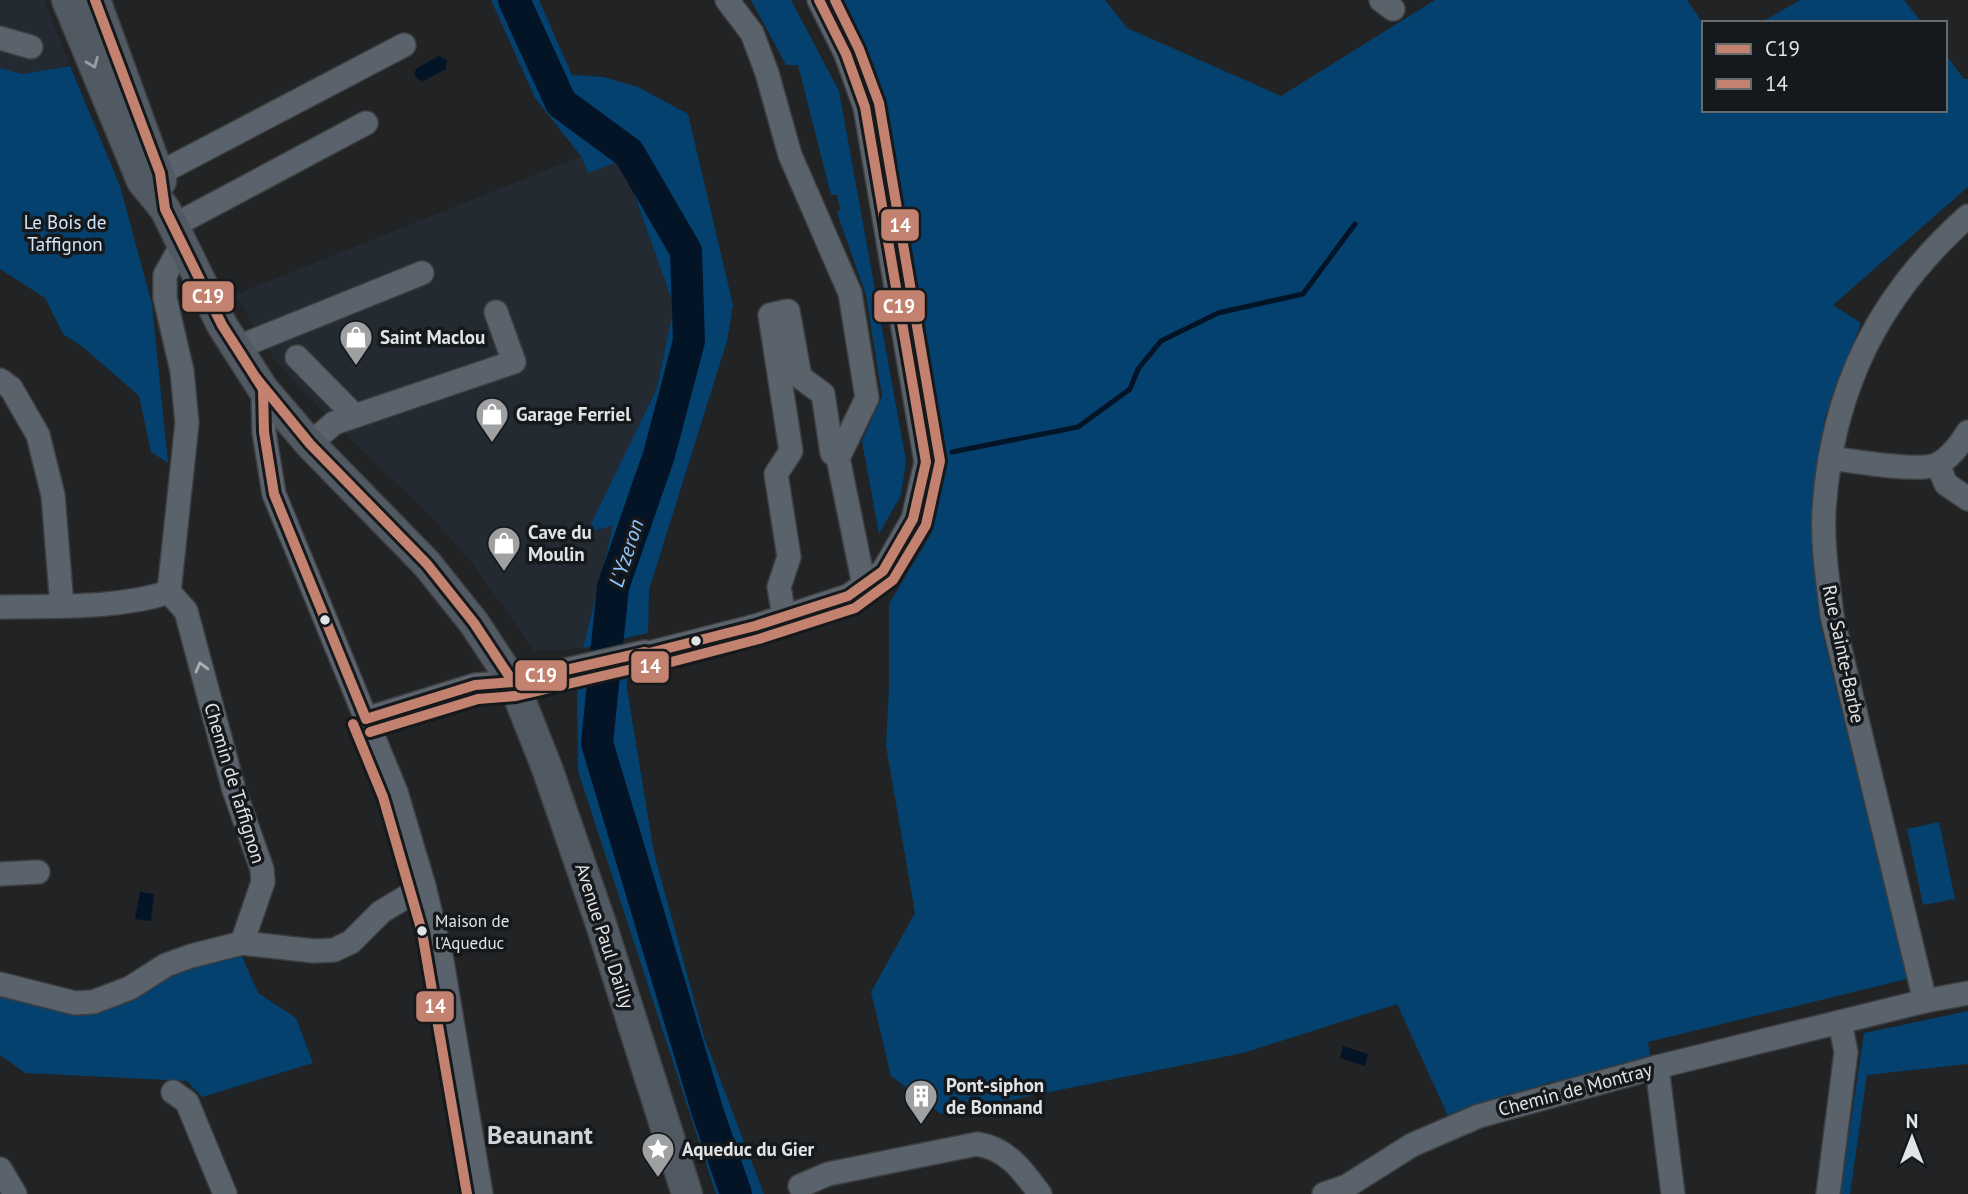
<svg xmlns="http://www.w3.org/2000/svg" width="1968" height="1194" viewBox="0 0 1968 1194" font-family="'PT Sans',sans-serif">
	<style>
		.built { fill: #232a31 }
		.green { fill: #04416f }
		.water { fill: #031427 }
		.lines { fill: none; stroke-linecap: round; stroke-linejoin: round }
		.stream { stroke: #031427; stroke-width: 5 }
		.river { stroke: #031427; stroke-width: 32 }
		.minor-casing { stroke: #3d3e3f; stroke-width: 26 }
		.major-casing { stroke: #3d3e3f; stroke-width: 33 }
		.minor { stroke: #5a636c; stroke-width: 23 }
		.major { stroke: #515a62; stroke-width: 30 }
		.bus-1-casing { stroke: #16191c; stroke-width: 16 }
		.bus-2-casing { stroke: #16191c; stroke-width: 16 }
		.bus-1 { stroke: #c3826f; stroke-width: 10 }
		.bus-2 { stroke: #c3826f; stroke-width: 10 }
		.oneway { stroke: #999ea4 }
		.oneway2 { stroke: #abb0b5 }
		.bus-dot { fill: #e1e3e6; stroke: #16191c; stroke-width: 2.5 }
		.labels { text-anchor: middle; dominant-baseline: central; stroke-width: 7; stroke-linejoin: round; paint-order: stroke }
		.bus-label { font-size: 17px; fill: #e1e3e6; stroke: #16191c; text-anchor: start }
		.park-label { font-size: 19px; fill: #d2e4f5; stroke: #16191c }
		.poi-label { font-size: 19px; font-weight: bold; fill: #e1e3e6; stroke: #16191c; text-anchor: start }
		.street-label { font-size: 19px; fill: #e1e3e6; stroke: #16191c }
		.water-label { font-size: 21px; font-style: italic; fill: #92c7fb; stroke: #16191c }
		.district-label { font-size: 26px; font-weight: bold; fill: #ced3d7; stroke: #16191c }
		.line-badge { stroke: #16191c; stroke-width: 2.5 }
		.badge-label { font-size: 19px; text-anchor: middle; font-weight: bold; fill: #fff }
	</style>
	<rect width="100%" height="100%" fill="#212325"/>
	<g class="built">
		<polygon points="0,0 44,0 70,65 22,74 0,68"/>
		<polygon points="581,156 588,172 621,159 674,306 657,388 588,531 613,526 583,648 534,651 471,561 431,517 334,423 275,361 235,295"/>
	</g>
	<g class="green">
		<polygon points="491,0 539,0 572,75 604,77 638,87 688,114 733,305 727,341 649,590 648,633 583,648 613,526 587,532 657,388 674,306 622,160 588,173 581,156 535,98"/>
		<polygon points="751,0 791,0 839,91 906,461 901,495 879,534 862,441 882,396 866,295 837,213 840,209 837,195 831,195 798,65 786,65"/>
		<polygon points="840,0 1105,0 1127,28 1281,96 1435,0 1687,0 1704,25 1704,110 1945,110 1945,54 1964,79 1968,79 1968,187 1833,305 1861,323 1825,417 1811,508 1819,619 1907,979 1648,1042 1651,1061 1548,1083 1449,1118 1397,1004 1243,1053 941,1114 891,1076 871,992 915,913 886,746 889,688 889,604 932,532 946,460 883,101 854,23"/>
		<polygon points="1800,0 1904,0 1922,23 1760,23"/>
		<polygon points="70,66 120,186 152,304 168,463 151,452 139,396 83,347 63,334 45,298 0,269 0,68 22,74"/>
		<polygon points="627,675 627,689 654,853 705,1040 764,1194 716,1194 578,771 577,687"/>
		<polygon points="1939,822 1955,899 1923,905 1907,829"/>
		<polygon points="241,954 258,993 296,1018 313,1063 202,1097 187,1081 25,1073 0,1055 0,996 80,1016 134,998 171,973"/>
		<polygon points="1968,1011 1968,1064 1867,1075 1850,1194 1840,1194 1864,1033"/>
	</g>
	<g class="water">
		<polygon points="439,56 447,60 446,69 423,81 417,79 414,73 417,68"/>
		<polygon points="140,892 154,894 151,921 135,919"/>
		<polygon points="1343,1046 1368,1054 1365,1066 1340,1058"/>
	</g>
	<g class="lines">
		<polyline class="stream" points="952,452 1078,427 1130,389 1138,369 1161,341 1218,313 1303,294 1355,224"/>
		<polyline class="river" points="514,0 561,103 629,153 686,251 689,341 659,455 613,587 597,743 708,1113 736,1194"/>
		<defs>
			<g id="minor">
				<polyline points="727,0 752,33 767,73 790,155 850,293 867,398 838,458"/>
				<polyline points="1381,0 1393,9"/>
				<polyline points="0,38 31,47"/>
				<polyline points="160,173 404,45"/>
				<polyline points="173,226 366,123"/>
				<polyline points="236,348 422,273"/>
				<polyline points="297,357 355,416"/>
				<polyline points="0,380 11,388 38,435 53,495 62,606"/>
				<polyline points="263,389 264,432 274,494 396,792 424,886 442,961 481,1194"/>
				<polyline points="310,444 334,423 514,362 496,312"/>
				<path d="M1830 458C1853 461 1921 473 1938 464 1950 458 1961 443 1968 432"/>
				<polyline points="1938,465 1946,484 1968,499"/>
				<polyline points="169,592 186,611 234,790 262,869 263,882 242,943"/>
				<path d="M0 607C54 606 118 609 169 592L187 423 182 371 165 298V275L182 245"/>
				<polyline points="784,616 779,587 789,557 776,474 791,451 770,315 788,311 800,377 823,394 832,453 838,458 864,585"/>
				<polyline points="366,719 475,685 513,682 645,652 649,653 755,626 848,596 883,571 913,519 926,462 865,107 846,54 819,0"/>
				<polyline points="0,874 38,872"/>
				<polyline points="0,984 75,1003 93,1002 130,988 166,965 191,956 242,943 314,951 334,950 351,942 381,912 424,886"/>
				<path d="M1925 1001 1832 616C1828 581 1822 546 1824 510 1832 389 1878 296 1968 216"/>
				<polyline points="1657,1067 1673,1194"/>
				<polyline points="173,1092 187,1102 225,1194"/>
				<polyline points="0,1169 15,1194"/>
				<path d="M800 1186 828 1174 977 1144C1007 1148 1023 1171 1040 1194"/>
				<polyline points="1324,1194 1347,1186 1412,1145 1479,1116 1657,1067 1925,1001 1968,993"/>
				<polyline points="1828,1194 1846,1052 1840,1022"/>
			</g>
			<g id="major">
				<polyline points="67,0 142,181 165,209 222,325 263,389 310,444 427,564 474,623 513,682 547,768 601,924 687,1194"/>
				<polyline points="95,0 161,181"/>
			</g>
		</defs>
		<use href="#minor" class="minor-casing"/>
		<use href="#major" class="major-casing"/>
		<use href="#minor" class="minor"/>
		<use href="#major" class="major"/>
		<defs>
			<g id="bus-1">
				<polyline points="95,0 160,173 165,209 222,325 263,389 264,432 274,494 366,719 475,685 513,682 645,652 649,653 755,626 848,596 883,571 913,519 926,462 865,107 846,54 819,0"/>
				<polyline points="256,378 310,444 427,564 474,623 513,682"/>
			</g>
			<g id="bus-2">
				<polyline points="353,724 383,797 422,932 467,1194"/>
				<polyline points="370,732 478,699 516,696 645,666 652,667 759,639 855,608 893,580 926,525 940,461 879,103 859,49 835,0"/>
			</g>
		</defs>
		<use href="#bus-1" class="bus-1-casing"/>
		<use href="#bus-2" class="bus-2-casing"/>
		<use href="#bus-1" class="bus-1"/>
		<use href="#bus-2" class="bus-2"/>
	</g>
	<defs><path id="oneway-chevron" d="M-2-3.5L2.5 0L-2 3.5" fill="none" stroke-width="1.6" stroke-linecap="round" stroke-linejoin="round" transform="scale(1.75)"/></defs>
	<use class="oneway" href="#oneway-chevron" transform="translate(93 63) rotate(68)"/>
	<use class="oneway2" href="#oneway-chevron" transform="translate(201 667) rotate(-105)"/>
	<defs>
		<symbol id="shop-pin" viewBox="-11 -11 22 30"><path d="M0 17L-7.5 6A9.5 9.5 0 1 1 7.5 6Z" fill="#9ea0a2" stroke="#16191c"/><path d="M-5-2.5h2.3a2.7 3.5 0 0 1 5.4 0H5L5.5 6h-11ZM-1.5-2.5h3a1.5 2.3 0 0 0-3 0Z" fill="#fff"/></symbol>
		<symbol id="building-pin" viewBox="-11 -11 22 30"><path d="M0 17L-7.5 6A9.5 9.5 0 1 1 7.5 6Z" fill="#9ea0a2" stroke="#16191c"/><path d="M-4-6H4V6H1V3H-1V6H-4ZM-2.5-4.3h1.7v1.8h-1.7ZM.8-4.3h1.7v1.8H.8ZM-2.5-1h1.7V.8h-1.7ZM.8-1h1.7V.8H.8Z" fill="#fff"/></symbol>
		<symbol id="sight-pin" viewBox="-11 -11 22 30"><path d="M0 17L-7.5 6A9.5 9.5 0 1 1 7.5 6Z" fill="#9ea0a2" stroke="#16191c"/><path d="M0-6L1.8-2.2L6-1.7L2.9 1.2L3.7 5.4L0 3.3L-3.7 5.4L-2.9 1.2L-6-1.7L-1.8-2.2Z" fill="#fff"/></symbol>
	</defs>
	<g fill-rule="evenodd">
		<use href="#shop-pin" x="337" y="318" width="38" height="52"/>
		<use href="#shop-pin" x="473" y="395" width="38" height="52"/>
		<use href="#shop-pin" x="485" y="524" width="38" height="52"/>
		<use href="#building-pin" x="902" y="1077" width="38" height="52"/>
		<use href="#sight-pin" x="639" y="1130" width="38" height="52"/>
	</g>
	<g class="bus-dot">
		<circle cx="325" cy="620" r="6"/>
		<circle cx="696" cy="641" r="6"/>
		<circle cx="422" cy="931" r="6"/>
	</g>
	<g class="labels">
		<g class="bus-label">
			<text x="435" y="921">Maison de<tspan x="435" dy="22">l'Aqueduc</tspan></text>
		</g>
		<g class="park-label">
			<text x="65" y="222">Le Bois de<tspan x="65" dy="22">Taffignon</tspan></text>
		</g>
		<g class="poi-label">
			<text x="380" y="337">Saint Maclou</text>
			<text x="516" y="414">Garage Ferriel</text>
			<text x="528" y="532">Cave du<tspan x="528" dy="22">Moulin</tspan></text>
			<text x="946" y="1085">Pont-siphon<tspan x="946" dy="22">de Bonnand</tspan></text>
			<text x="682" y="1149">Aqueduc du Gier</text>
		</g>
		<g class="street-label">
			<text transform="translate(1844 654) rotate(78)">Rue Sainte-Barbe</text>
			<text transform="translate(235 783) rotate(73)">Chemin de Taffignon</text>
			<text transform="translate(605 936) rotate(72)">Avenue Paul Dailly</text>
			<text transform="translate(1575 1089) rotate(-15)">Chemin de Montray</text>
		</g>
		<g class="water-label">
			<text transform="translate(626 553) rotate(-72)">L'Yzeron</text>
		</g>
		<g class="district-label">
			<text x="540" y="1134">Beaunant</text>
		</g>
	</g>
	<g class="line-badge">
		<rect x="880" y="208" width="40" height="34" rx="7" fill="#c3826f"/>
		<rect x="181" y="280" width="54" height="33" rx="7" fill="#c3826f"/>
		<rect x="873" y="289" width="53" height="34" rx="7" fill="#c3826f"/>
		<rect x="630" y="650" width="40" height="34" rx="7" fill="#c3826f"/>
		<rect x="514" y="659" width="54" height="33" rx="7" fill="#c3826f"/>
		<rect x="415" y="990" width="40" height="33" rx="7" fill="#c3826f"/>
	</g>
	<g class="badge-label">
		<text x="900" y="232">14</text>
		<text x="208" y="303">C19</text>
		<text x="899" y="313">C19</text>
		<text x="650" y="673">14</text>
		<text x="541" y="682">C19</text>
		<text x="435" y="1013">14</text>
	</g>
	<rect x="1702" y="21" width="245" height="91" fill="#16191c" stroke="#676a6d" stroke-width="2"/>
	<rect x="1716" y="44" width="35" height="10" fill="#c3826f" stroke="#676a6d" stroke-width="2"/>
	<text x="1765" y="56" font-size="21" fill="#e1e3e6">C19</text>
	<rect x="1716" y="79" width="35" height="10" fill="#c3826f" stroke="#676a6d" stroke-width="2"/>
	<text x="1765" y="91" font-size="21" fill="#e1e3e6">14</text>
	<g transform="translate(1912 1138)" stroke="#16191c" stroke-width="5" paint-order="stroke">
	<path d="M0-5L12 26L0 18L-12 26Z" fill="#e1e3e6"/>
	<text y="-10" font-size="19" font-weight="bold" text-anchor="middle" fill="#e1e3e6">N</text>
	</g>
</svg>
